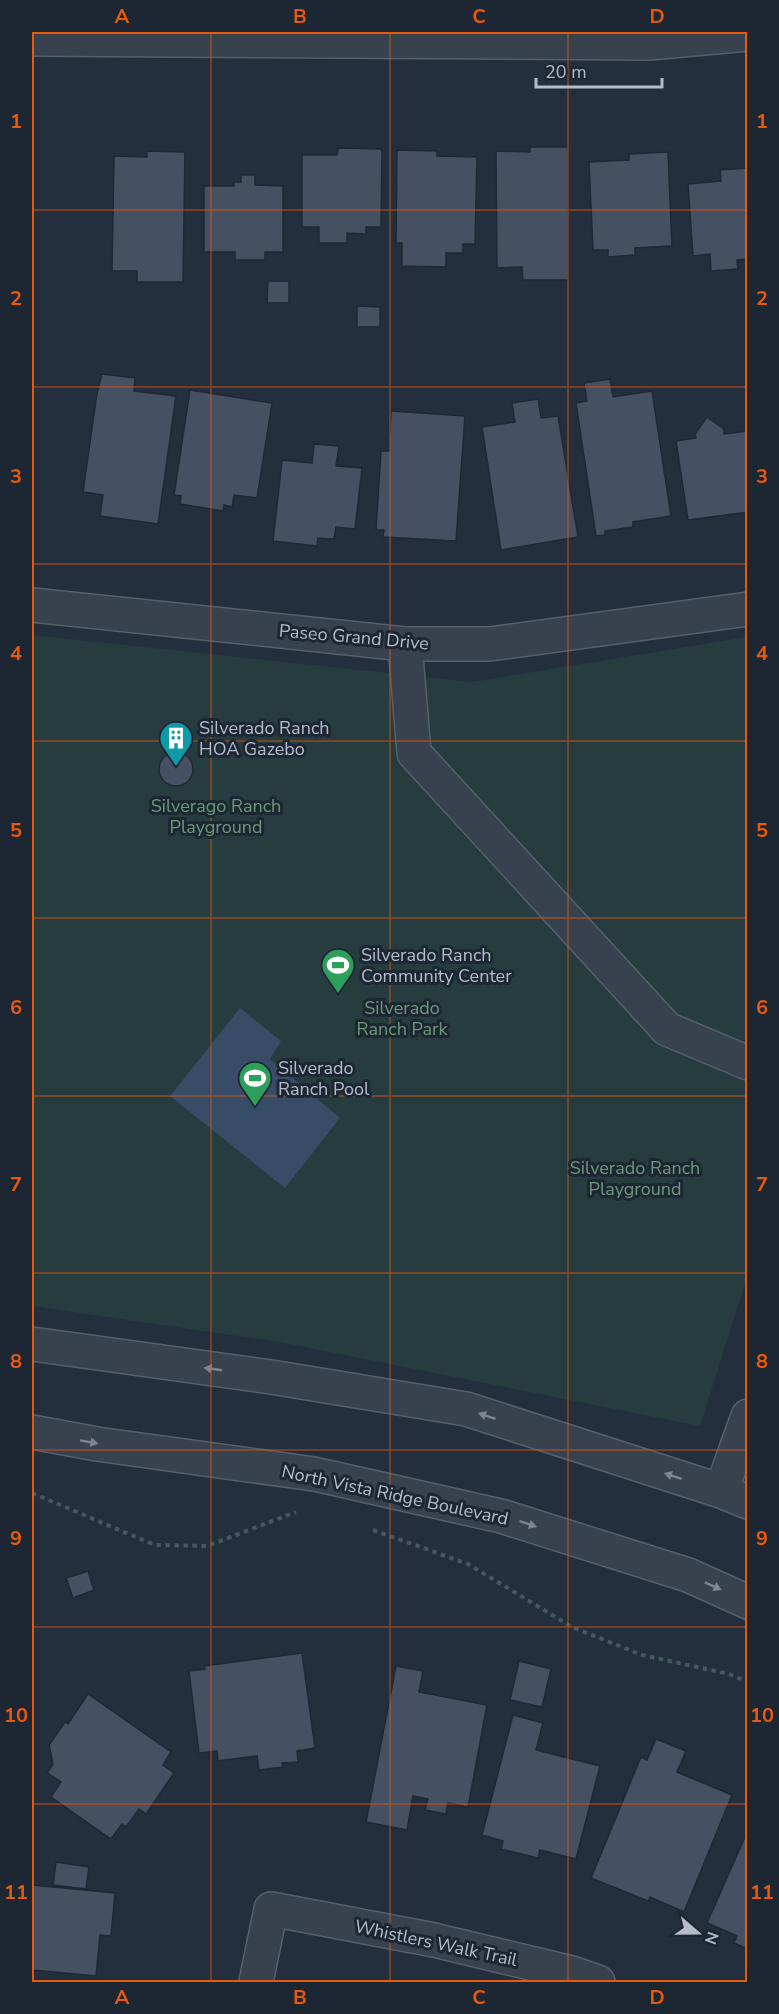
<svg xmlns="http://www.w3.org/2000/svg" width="779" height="2014" viewBox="0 0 779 2014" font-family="'Nunito Sans',sans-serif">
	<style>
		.green { fill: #263c3f }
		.water { fill: #394c67 }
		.building { fill: #455162; stroke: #1f2835; stroke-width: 1.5 }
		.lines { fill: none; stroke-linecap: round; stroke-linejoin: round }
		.minor-casing { stroke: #565f6c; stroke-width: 36 }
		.path { stroke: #44595c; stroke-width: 4; stroke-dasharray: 4.5 4.5; stroke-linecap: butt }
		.minor { stroke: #38414e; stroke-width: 33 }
		.oneway { fill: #7c8592 }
		.grid { fill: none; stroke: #e8590c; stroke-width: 1.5; stroke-opacity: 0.55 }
		.labels { text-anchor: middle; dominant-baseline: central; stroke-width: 6; stroke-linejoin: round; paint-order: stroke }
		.street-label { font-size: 18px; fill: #b4bcc9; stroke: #1d2633 }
		.poi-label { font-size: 18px; fill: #b4bcc9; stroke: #1d2633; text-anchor: start }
		.park-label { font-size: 18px; fill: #6b9a76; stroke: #1d2633 }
		.neatline { fill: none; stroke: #e8590c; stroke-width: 2 }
		.grid-label { font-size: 20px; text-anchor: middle; font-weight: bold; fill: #e8590c }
	</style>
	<rect width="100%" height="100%" fill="#242f3e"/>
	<polygon class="green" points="32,635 472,682 747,637 747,1277 700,1426 279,1342 32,1306"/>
	<polygon class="water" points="240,1008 281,1041 270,1059 340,1118 285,1188 170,1096"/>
	<g class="building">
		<polygon points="530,147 568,147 568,280 523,280 522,267 497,268 496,151 530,152"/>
		<polygon points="338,148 382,149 381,227 366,227 366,234 347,233 347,243 319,243 319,227 302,227 302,155 337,155"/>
		<polygon points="397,150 437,151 437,156 477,157 475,244 463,244 463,253 446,253 446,267 402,266 402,243 396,243"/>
		<polygon points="147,151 185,152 183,282 137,282 137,271 112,271 114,156 147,157"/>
		<polygon points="668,152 672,246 635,248 635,255 608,257 608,250 593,250 589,162 629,160 629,154"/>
		<polygon points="748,168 748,259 737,260 738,269 711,271 710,254 693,256 688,184 721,181 720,170"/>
		<polygon points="241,175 255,175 255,185 283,186 283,252 265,252 265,260 235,260 235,252 204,252 204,186 234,186 234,182 241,182"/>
		<polygon points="268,281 289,281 289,303 267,303"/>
		<polygon points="357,306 380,307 380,327 357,327"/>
		<polygon points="102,374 135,378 134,391 176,396 158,524 100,516 103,495 83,492 97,393"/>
		<polygon points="610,379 613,397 652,391 671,516 633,522 633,527 605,531 605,535 596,536 576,403 587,401 584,383"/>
		<polygon points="190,390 272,403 257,498 234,495 232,507 224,505 223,511 180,504 181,496 174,495"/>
		<polygon points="538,399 541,418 558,416 578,537 501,550 482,427 515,422 512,403"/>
		<polygon points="391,411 465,416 456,541 383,537 384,530 376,530 381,451 389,451"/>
		<polygon points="707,417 724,429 724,434 748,431 748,512 688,520 676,441 696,438 695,434"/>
		<polygon points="314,444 339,446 336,466 362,468 355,529 336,527 334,539 318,538 317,546 273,541 282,460 312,463"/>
		<circle cx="176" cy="769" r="17"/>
		<polygon points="88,1571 94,1590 73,1598 66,1578"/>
		<polygon points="302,1653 315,1748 297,1751 298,1762 282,1763 283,1767 259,1770 257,1756 218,1761 217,1751 199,1753 189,1671 205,1669 204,1666"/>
		<polygon points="519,1661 551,1669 542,1707 510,1700"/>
		<polygon points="396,1666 423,1671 419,1692 487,1705 468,1807 448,1803 446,1814 425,1810 428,1799 413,1796 407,1830 366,1822"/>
		<polygon points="88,1694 171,1752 163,1765 174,1773 146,1814 139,1809 126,1827 122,1824 111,1839 51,1797 61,1782 47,1773 53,1764 49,1745 65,1722 68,1724"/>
		<polygon points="513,1715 543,1723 536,1750 600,1766 576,1859 540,1850 538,1858 501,1849 503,1841 482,1835"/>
		<polygon points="656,1739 686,1751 677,1772 732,1795 684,1912 650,1897 648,1901 591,1878 641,1757 647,1760"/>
		<polygon points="748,1830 748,1949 734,1943 737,1936 707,1923"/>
		<polygon points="56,1862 89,1867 86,1889 53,1885"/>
		<polygon points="32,1885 115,1893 111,1936 100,1935 96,1976 32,1970"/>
	</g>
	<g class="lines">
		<defs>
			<g id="minor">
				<polyline points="34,39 649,43 748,34"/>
				<polyline points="32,605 405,644 490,644 748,609"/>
				<polyline points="405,644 414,753 667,1029 748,1063"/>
				<polyline points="32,1344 271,1377 466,1409 721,1491 748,1502"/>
				<polyline points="32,1432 97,1444 314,1474 501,1516 688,1575 748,1602"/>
				<polyline points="721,1491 748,1416"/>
				<polyline points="256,1982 271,1909 434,1940 572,1973 598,1982"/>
			</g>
		</defs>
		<use href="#minor" class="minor-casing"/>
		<g class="path">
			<polyline points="32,1493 155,1545 207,1546 296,1512"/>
			<polyline points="373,1530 468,1564 572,1627 642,1655 729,1674 748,1682"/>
		</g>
		<use href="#minor" class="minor"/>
	</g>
	<defs><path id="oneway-solid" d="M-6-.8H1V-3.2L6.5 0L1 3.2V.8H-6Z" transform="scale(1.5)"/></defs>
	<g class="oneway">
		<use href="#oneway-solid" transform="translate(213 1369) rotate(-172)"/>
		<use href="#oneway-solid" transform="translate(487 1416) rotate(-162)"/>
		<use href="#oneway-solid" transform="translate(89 1442) rotate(10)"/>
		<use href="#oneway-solid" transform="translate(673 1476) rotate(-162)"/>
		<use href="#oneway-solid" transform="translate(528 1524) rotate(18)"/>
		<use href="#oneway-solid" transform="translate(713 1586) rotate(24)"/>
	</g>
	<path class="grid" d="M211 32V1982M390 32V1982M568 32V1982M32 210H748M32 387H748M32 564H748M32 741H748M32 918H748M32 1096H748M32 1273H748M32 1450H748M32 1627H748M32 1804H748"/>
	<defs>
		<symbol id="building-pin" viewBox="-11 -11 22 30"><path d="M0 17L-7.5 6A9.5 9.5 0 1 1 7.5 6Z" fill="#0f9aa8" stroke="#1d2633"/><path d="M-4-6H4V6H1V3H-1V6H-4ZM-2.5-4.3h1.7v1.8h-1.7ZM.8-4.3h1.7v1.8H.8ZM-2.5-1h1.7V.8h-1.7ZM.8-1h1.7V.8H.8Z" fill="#fff"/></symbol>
		<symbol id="stadium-pin" viewBox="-11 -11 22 30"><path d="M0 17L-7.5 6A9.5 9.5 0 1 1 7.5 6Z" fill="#2e9e5b" stroke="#1d2633"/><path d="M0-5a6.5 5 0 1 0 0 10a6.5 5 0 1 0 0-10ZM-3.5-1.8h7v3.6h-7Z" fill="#fff"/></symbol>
	</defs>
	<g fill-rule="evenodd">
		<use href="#building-pin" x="157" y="719" width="38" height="52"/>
		<use href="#stadium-pin" x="319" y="946" width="38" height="52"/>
		<use href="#stadium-pin" x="236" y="1059" width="38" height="52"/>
	</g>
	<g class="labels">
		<g class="street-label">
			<text transform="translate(354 637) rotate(5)">Paseo Grand Drive</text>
			<text transform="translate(395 1495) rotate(12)">North Vista Ridge Boulevard</text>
			<text transform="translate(436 1943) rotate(12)">Whistlers Walk Trail</text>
		</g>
		<g class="poi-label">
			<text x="199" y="728">Silverado Ranch<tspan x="199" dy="21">HOA Gazebo</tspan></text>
			<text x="361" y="955">Silverado Ranch<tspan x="361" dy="21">Community Center</tspan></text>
			<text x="278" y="1068">Silverado<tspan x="278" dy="21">Ranch Pool</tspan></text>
		</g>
		<g class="park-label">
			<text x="216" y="806">Silverago Ranch<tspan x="216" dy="21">Playground</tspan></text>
			<text x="402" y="1008">Silverado<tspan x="402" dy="21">Ranch Park</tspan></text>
			<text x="635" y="1168">Silverado Ranch<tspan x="635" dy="21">Playground</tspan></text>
		</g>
	</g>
	<rect width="779" height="2014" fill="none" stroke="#1d2633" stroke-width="66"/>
	<g transform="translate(698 1933) rotate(110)" stroke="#1d2633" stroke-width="4.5" paint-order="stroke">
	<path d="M0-4.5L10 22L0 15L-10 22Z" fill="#b4bcc9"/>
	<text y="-9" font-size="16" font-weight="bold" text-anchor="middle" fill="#b4bcc9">N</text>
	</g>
	<path d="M536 78v9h126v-9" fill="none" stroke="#b4bcc9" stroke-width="3"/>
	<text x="545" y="78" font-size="18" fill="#b4bcc9" stroke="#1d2633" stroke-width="4.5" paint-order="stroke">20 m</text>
	<rect x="33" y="33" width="713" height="1948" class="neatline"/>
	<g class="grid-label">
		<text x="122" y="23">A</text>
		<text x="300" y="23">B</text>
		<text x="479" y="23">C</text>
		<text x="657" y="23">D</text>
		<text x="16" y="128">1</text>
		<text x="762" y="128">1</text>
		<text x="16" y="305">2</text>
		<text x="762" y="305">2</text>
		<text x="16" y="483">3</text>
		<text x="762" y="483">3</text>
		<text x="16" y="660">4</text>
		<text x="762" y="660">4</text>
		<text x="16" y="837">5</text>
		<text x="762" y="837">5</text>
		<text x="16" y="1014">6</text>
		<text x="762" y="1014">6</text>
		<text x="16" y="1191">7</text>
		<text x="762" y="1191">7</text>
		<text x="16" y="1368">8</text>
		<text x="762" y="1368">8</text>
		<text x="16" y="1545">9</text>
		<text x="762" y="1545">9</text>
		<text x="16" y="1722">10</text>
		<text x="762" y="1722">10</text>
		<text x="16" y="1899">11</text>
		<text x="762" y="1899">11</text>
		<text x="122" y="2004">A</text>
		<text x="300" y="2004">B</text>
		<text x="479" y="2004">C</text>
		<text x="657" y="2004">D</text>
	</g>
</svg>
